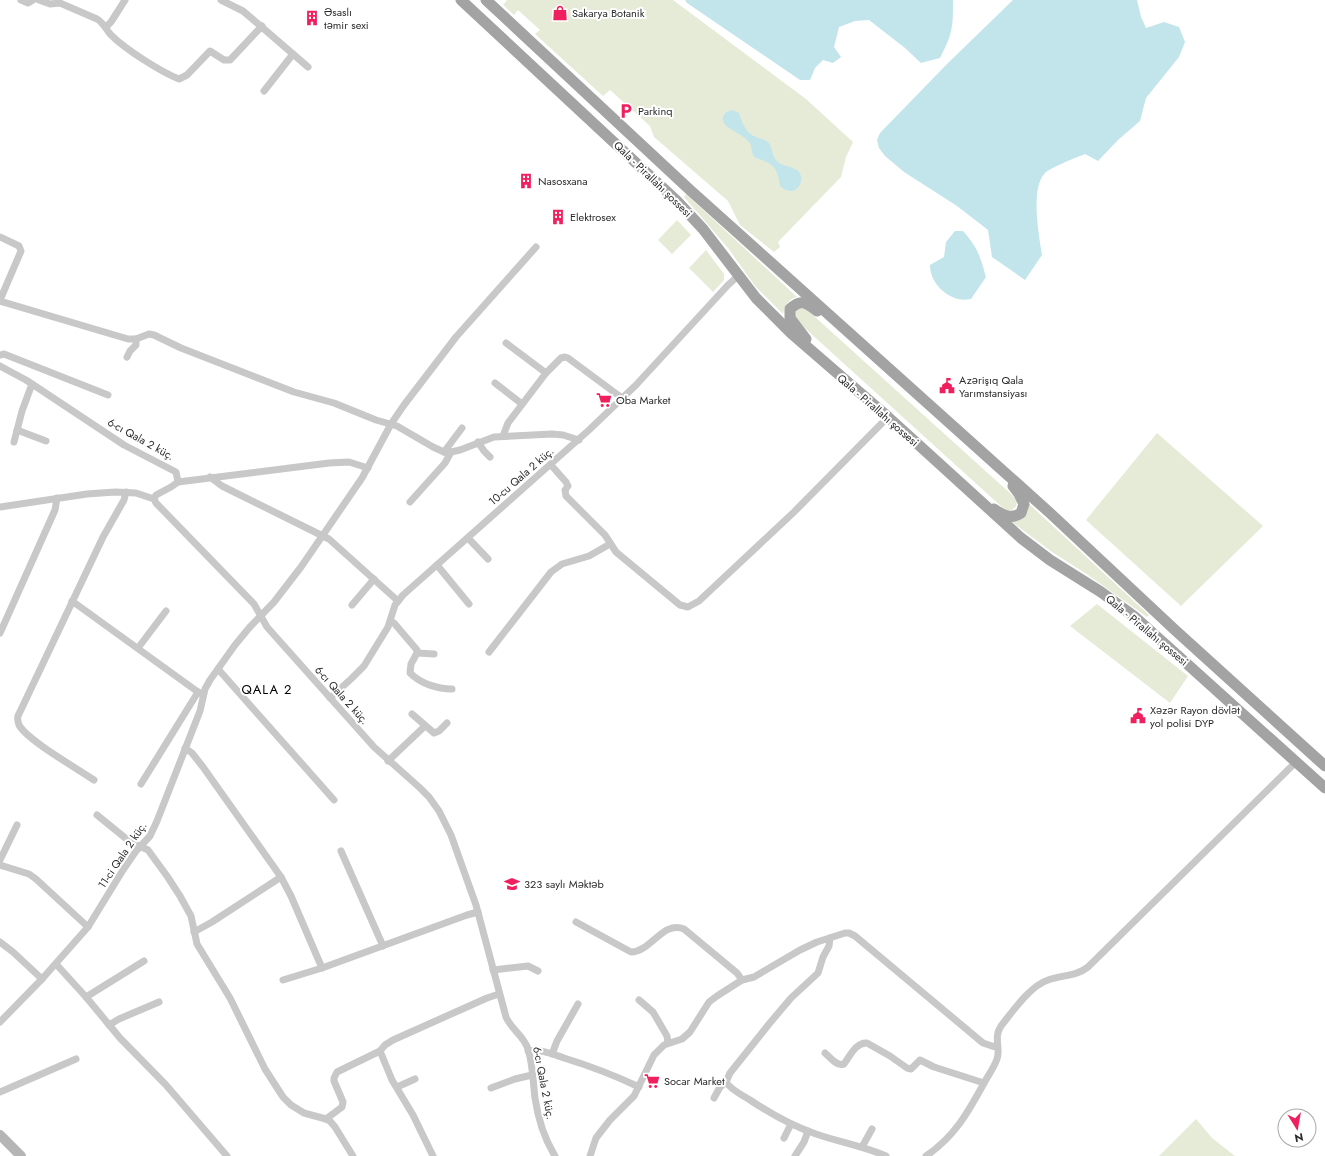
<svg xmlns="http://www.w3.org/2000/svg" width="1325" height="1156" viewBox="0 0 1325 1156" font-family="Jost,sans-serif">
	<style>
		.green { fill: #e6ebd7 }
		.water { fill: #c2e5ec }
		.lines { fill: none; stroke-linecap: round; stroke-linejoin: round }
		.street { stroke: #c8c8c8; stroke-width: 7 }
		.secondary { stroke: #b5b5b5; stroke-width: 10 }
		.primary { stroke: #a3a3a3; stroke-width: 11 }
		.labels { text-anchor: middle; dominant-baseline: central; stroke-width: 4; stroke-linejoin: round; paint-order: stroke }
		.poi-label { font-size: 11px; fill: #2b2b2b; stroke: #fff; text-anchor: start }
		.street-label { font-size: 11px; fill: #2b2b2b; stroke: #fff }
		.quarter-label { font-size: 13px; letter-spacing: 1px; fill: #000; stroke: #fff }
	</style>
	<rect width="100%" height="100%" fill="#fff"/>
	<g class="green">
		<polygon points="507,0 673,0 806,99 853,142 846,157 841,177 778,242 780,247 774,252 740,225 728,201 654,137 650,126 610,90 603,96 535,34 540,30 518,10 514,15 503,5"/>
		<path d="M686 194 797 297C788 299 785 305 783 314L755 286 728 248 684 197Z"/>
		<polygon points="677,220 691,235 672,254 658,240"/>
		<polygon points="706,250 724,274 724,280 713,292 689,268"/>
		<path d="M804 307 1011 494 1017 501C1017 507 1013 510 1008 511L1003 508 797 321C792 313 796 309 804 307Z"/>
		<polygon points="1157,433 1263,526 1181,606 1086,520"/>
		<path d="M1029 504 1149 615 1147 617 1088 575 1052 552 1012 522C1023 520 1028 515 1029 504Z"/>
		<polygon points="1097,604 1188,676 1170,703 1070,626"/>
		<polygon points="1196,1119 1212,1138 1235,1156 1159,1156"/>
	</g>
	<g class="water">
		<path d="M685 0H953C953 27 953 33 940 58L921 63 905 48 869 20 855 21 839 27 834 47 841 57 833 63 823 60 815 68 810 80H800L687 3Z"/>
		<path d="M1013 0H1137L1141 17 1146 28 1164 22 1179 27 1185 42 1179 57 1146 98 1140 121 1118 140 1098 161 1085 154C1077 157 1050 168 1045 173 1030 188 1039 236 1042 255L1025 280 992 257 988 230 957 206 904 172 885 156 879 148 877 140 880 133 948 63Z"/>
		<path d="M733 110 739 113C742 122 746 134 756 137 760 139 765 139 768 142 774 148 770 156 779 163 785 167 794 166 799 172 804 178 800 191 791 191 787 191 783 189 780 186 779 182 779 177 777 173 773 162 763 161 754 157 751 152 752 146 749 142 743 133 720 128 723 117 725 112 728 111 733 110Z"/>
		<path d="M955 231H963C978 248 980 256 986 277L971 299C967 300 962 300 958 299 943 295 930 281 930 265L944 257 946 242Z"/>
	</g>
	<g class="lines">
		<g class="street">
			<polyline points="21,0 28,3 33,0"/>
			<path d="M39 0 50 4 60 3 97 19C104 23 106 30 111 35 125 49 161 72 179 79L187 75 210 51 224 60H230L262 26"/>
			<polyline points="221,0 243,11 308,67"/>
			<polyline points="106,27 111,22 125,0"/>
			<polyline points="264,91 293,54"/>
			<polyline points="0,237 19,246 21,251 0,300"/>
			<polyline points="0,301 128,339 136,339 149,334 154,335 181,348 294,392 334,403 376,420 397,426 433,447 444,452 451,452 460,450 494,437 552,434 563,435 579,440"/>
			<polyline points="506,343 546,373"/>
			<polyline points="0,355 4,354 108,395"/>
			<polyline points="127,357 130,351 136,345 136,339"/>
			<path d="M0 366 26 380 124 445 176 472 178 482 171 487 156 495 154 499 156 503 254 604 267 627 374 747 419 787 429 797 439 811 451 835 476 905 506 1017C511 1029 524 1036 528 1049 533 1065 533 1082 535 1098 538 1119 544 1138 555 1156"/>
			<polyline points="495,383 522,404"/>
			<polyline points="17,430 46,441"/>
			<polyline points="503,436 508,423 546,373 561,358 565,357 568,358 622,398"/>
			<polyline points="14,442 22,411 32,384"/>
			<polyline points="478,442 484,451 490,457"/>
			<polyline points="444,452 462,428"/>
			<polyline points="551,465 566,482 568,486 565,490 566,496 605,535 616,552 680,605 688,607 699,601 794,512 888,417"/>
			<polyline points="210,477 222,486 329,539 398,601"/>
			<polyline points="178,482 329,463 349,462 368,468"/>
			<polyline points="410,502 445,463 451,452"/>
			<polyline points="0,507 87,494 115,492 136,493 154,499"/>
			<polyline points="468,538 488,559"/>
			<polyline points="437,565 469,604"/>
			<polyline points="72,601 198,692"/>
			<polyline points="352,605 374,579"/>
			<path d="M390 622 394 623 417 650V653L411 664 410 673C421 684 438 689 452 689"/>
			<polyline points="0,633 55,510 57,498"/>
			<polyline points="138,648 166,611"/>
			<polyline points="489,652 551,572 562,564 589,556 610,544"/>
			<polyline points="417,653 434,654"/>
			<polyline points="218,669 334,800"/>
			<polyline points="330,698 351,679 364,666 388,627 395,605 403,595 589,430 636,385 728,285 738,276"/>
			<polyline points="412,714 434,733 439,731 447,723"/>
			<polyline points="185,748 192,753 203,767 281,877 291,896 322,968"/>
			<polyline points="388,761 425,726"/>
			<path d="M94 780C78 769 27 740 19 725 18 722 17 719 18 716L103 537 124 500 126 492"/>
			<polyline points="141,784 198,692 202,694"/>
			<polyline points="97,815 129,841 148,850 167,876 180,896 191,916 197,944 230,998 265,1069 283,1097 291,1105 304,1113 326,1119 330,1121 335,1127 353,1156"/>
			<polyline points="341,851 383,946"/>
			<polyline points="0,860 17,825"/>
			<polyline points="0,865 29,874 36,879 88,927"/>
			<path d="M576 922 631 952C651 952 663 920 684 929L737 973 742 980"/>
			<polyline points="194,932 212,922 281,877"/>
			<path d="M830 938 829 946 823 957 818 973 791 998 769 1024 730 1073 726 1082C731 1090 742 1095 750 1100 771 1114 792 1126 816 1134 839 1142 863 1146 886 1156"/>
			<polyline points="0,942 13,952 42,979"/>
			<polyline points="56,964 86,997 120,1038 166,1085 227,1156"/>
			<polyline points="493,970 528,966 538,971"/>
			<polyline points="283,980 322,968 467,915 478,912"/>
			<polyline points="86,997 144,961"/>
			<polyline points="639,1000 653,1012 667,1036 668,1043"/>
			<polyline points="0,1022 42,979 88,927 123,870 136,851 150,836 157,821 200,711 205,689 210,680 235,645 249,628 274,602 301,567 362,478 391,424 404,405 456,337 536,247"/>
			<polyline points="109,1025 119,1019 159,1002"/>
			<polyline points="380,1051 392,1080 413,1115 433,1156"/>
			<path d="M528 1051C541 1049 552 1054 564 1058 590 1066 614 1075 639 1087"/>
			<path d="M825 1053C831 1058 837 1067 844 1064 850 1056 856 1042 867 1043L890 1056 907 1068 911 1069 920 1060 934 1067 984 1083"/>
			<polyline points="552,1054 557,1041 578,1004"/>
			<polyline points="397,1087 415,1079"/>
			<polyline points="491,1088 515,1079 532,1075"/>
			<polyline points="0,1092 76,1059"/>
			<polyline points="714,1098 720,1087 726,1082"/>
			<polyline points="326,1119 342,1107 343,1102 334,1081 334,1078 337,1072 380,1051 385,1045 393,1040 487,998 499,994"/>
			<polyline points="784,1138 791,1124"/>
			<polyline points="862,1147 872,1129"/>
			<polyline points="590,1156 596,1138 610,1120 634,1096 654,1055 664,1045 682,1039 690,1032 709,1002 717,996 742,980 754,977 800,950 817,942 845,933 849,933 855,936 983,1043 992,1046 997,1047"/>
			<polyline points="795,1156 804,1142 808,1131"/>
			<path d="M926 1156C954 1137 967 1114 983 1085 987 1077 994 1068 997 1059 1001 1048 993 1038 1001 1026 1013 1011 1030 986 1048 980 1062 975 1077 976 1088 967L1296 762"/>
		</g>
		<polyline class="secondary" points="0,1135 21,1156"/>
		<g class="primary">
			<polyline points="461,0 677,201 703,229 756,298 791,333 888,417 1021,538 1050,560 1101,592 1135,617 1325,788"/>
			<polyline points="486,0 690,190 1050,513 1175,630 1325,766"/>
			<path d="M806 339 790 318V309C801 298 807 303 817 311"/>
			<path d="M994 509C1003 515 1011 520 1021 513L1024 504 1019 494 1013 486"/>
		</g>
	</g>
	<defs>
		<symbol id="shop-bare" viewBox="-9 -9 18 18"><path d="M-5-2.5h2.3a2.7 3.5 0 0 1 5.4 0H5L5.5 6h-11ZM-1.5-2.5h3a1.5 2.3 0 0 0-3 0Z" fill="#f0205e" stroke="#fff" stroke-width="2.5" paint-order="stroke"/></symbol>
		<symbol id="building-bare" viewBox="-9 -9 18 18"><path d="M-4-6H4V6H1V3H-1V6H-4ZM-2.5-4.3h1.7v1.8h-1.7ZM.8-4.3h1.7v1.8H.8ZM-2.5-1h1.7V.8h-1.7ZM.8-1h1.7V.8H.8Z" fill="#f0205e" stroke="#fff" stroke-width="2.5" paint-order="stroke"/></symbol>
		<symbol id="parking-bare" viewBox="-9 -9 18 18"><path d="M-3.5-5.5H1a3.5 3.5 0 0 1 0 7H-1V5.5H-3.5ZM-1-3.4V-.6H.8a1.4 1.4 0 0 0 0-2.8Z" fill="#f0205e" stroke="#fff" stroke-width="2.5" paint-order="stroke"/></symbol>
		<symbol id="civic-bare" viewBox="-9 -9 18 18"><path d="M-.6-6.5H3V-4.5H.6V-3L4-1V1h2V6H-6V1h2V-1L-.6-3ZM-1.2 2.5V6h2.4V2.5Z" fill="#f0205e" stroke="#fff" stroke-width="2.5" paint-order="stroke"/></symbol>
		<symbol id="supermarket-bare" viewBox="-9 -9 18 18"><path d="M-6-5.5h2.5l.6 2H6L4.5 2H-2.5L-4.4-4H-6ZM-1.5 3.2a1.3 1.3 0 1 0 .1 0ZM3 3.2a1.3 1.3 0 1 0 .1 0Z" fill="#f0205e" stroke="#fff" stroke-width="2.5" paint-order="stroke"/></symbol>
		<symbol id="school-bare" viewBox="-9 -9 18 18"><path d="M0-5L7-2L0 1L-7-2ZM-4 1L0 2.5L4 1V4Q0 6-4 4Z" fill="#f0205e" stroke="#fff" stroke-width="2.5" paint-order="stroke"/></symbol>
	</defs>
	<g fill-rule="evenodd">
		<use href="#shop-bare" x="549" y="2" width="22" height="22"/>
		<use href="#building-bare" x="301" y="7" width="22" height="22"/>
		<use href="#parking-bare" x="615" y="100" width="22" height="22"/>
		<use href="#building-bare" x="515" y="170" width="22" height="22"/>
		<use href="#building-bare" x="547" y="206" width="22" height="22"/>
		<use href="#civic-bare" x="936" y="375" width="22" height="22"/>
		<use href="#supermarket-bare" x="593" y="389" width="22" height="22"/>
		<use href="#civic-bare" x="1127" y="705" width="22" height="22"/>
		<use href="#school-bare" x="501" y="873" width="22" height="22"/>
		<use href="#supermarket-bare" x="641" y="1070" width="22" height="22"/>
	</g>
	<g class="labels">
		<g class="poi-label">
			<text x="324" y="12">Əsaslı<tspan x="324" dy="13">təmir sexi</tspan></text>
			<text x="572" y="13">Sakarya Botanik</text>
			<text x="638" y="111">Parkinq</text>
			<text x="538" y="181">Nasosxana</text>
			<text x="570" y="217">Elektrosex</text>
			<text x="959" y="380">Azərişıq Qala<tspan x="959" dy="13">Yarımstansiyası</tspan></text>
			<text x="616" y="400">Oba Market</text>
			<text x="1150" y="710">Xəzər Rayon dövlət<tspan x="1150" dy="13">yol polisi DYP</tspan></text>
			<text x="524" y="884">323 saylı Məktəb</text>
			<text x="664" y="1081">Socar Market</text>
		</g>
		<g class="street-label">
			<text transform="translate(653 179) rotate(44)">Qala - Pirallahı şossesi</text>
			<text transform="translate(878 410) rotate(41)">Qala - Pirallahı şossesi</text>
			<text transform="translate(141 439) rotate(29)">6-cı Qala 2 küç.</text>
			<text transform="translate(521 476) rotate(-41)">10-cu Qala 2 küç.</text>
			<text transform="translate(1147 630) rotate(40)">Qala - Pirallahı şossesi</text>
			<text transform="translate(342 695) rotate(48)">6-cı Qala 2 küç.</text>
			<text transform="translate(122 855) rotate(-56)">11-ci Qala 2 küç.</text>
			<text transform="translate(544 1083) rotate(79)">6-cı Qala 2 küç.</text>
		</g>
		<g class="quarter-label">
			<text x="267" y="689">QALA 2</text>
		</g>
	</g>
	<g transform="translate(1297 1128) rotate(169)"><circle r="19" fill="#ffffff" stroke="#aaaaaa"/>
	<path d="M0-3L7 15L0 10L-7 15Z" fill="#f0205e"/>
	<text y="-6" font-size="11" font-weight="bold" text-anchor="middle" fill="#2b2b2b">N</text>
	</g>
</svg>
